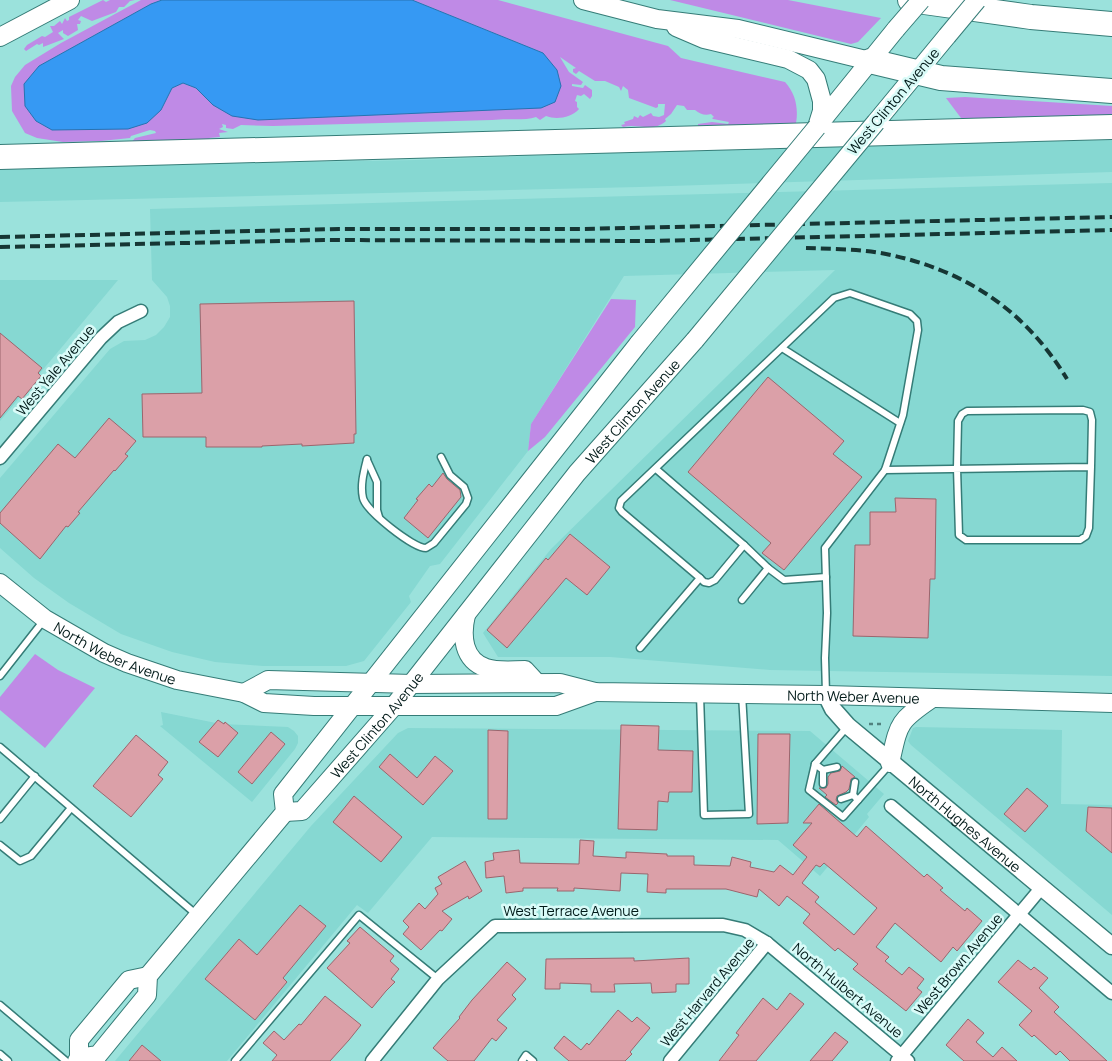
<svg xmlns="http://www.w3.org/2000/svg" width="1112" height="1061" viewBox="0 0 1112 1061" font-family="Manrope,sans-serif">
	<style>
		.built { fill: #86d8d2 }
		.green { fill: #bf8ae6 }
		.water { fill: #3699f3; stroke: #2673b1 }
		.building { fill: #dba0a8; stroke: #9b656d; fill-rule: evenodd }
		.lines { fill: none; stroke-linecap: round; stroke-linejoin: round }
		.service-casing { stroke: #357c77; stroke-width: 9 }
		.minor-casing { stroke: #357c77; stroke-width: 15 }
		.tertiary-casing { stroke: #357c77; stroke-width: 19 }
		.secondary-casing { stroke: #357c77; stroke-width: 20 }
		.motorway-casing { stroke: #357c77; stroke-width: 26 }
		.path { stroke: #50817e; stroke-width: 2.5; stroke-dasharray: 4 4; stroke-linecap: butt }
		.service { stroke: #fff; stroke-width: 6 }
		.minor { stroke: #fff; stroke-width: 12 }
		.tertiary { stroke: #fff; stroke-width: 16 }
		.secondary { stroke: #fff; stroke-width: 18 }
		.motorway { stroke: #fff; stroke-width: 24 }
		.rail { stroke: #163634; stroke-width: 4; stroke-dasharray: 10 5; stroke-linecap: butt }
		.secondary-bridge-casing { stroke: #357c77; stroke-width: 20; stroke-linecap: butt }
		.secondary-bridge { stroke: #fff; stroke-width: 18 }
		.labels { text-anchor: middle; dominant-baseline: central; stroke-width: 5; stroke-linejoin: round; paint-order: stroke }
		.street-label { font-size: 14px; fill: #001918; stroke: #d9fbf8 }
	</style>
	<rect width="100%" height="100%" fill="#9be2dc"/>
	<g class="built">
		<polygon points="1112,140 1112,172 639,187 0,202 0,168 416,160 783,147"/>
		<polygon points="1112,183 1112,676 770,670 610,657 498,657 483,633 551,549 835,270 624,276 531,424 528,451 440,564 430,566 409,596 411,602 364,661 346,666 263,666 215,662 172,652 121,634 69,603 34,578 0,548 0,478 110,349 124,341 145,340 156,335 164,327 170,317 170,306 167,297 152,280 150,209"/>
		<polygon points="0,280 118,280 0,421"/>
		<polygon points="161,712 221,724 288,727 294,731 298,736 298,743 295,749 252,802 160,726 163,725"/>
		<polygon points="916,727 1062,730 1061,804 1112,805 1112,915 911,745 908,741 913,728"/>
		<polygon points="408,728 810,731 884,794 867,814 869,817 820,876 778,840 432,837 368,913 357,905 227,1061 115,1061 311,826 398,733"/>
	</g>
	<g class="green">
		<polygon points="103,0 106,2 110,0 135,0 130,1 124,7 119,7 116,12 92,21 81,16 78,20 81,21 80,24 77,24 78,30 68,36 63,33 63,30 58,33 64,39 43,47 43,43 39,45 37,44 26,51 24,49 27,45 42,36 45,37 53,32 50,26 54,26 60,21 62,24 65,18 67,21 69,20 69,17"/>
		<path d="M141 0H162L151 4 39 66 161 110 172 88 183 83 196 88 213 105 543 53 412 0H498L668 46 681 58 785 82C797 95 799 112 795 128H733L703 125 698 128V124L712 122 728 124 729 122 713 119 712 118 714 117 711 114C705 116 700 114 695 110H687L684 106 677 105 671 114 665 119 666 121C653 133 638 123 623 127L621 125 625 124 624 122 633 119 634 116 638 118 640 115 643 117 651 113 653 116 659 117 664 115 665 104H658V107L656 108 629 98 628 90 623 86 621 91 619 87 605 81H595L579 71 576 74 573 72V69L576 68 560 57 569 72 583 82 581 85 572 84V86L583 88 585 85 592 90V96L590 99 584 94 581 96 577 95 575 101 577 102V107L579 109C571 118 556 120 546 116L540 120 536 117C525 121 506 118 492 120L273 126 241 125 233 129 226 128V125L222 124 223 127 219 129 228 132 219 133 220 137 209 138 211 140 131 143 135 138 156 133 155 131 150 130 131 136 130 138 101 141 63 142 37 138 25 133 12 111 11 86 15 77 25 65 61 43Z"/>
		<polygon points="670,0 788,0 881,18 858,42 851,44"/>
		<polygon points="965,97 1112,106 1112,118 964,122 946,98"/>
		<polygon points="611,299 636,300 635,327 545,437 528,451 531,424"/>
		<polygon points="35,654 58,670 95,688 45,748 0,710 0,697"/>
	</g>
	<polygon class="water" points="162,0 412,0 543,53 557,70 561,86 555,102 541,108 258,120 232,116 213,105 196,88 183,83 172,88 161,110 147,123 128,129 52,130 36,121 25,106 24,84 39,66 151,4"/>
	<g class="building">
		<polygon points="354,301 356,434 354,434 354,443 302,446 302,444 262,446 262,447 206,447 206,437 143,437 142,394 202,393 200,304"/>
		<polygon points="0,333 42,368 38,373 41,376 22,399 18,396 0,418"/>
		<polygon points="768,377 844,441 833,454 862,477 784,570 762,553 771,543 688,472"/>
		<polygon points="109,418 136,441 125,454 128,456 115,471 114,470 78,512 80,513 68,527 66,526 40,559 0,523 0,513 58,444 75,458"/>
		<polygon points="443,473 447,479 460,490 461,497 428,538 404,518 418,500 416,499 429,484 432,487"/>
		<polygon points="895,498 936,499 935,579 930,579 928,638 853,636 855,545 870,545 870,512 896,512"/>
		<polygon points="570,534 610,567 587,595 566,578 507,648 487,630 546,558 548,560"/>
		<polygon points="218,720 224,724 225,722 238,733 218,757 199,742"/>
		<polygon points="621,725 659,726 658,750 693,751 692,792 669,792 668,802 658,801 657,830 618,829"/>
		<polygon points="488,730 508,731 507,819 488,819"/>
		<polygon points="271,732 285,744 252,784 238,772"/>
		<polygon points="758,734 790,734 788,823 757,824"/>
		<polygon points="136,735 168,762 158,775 163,779 131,817 93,786"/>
		<polygon points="390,754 417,778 435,756 453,771 423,805 379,767"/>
		<polygon points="842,766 855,777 851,779 849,789 846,792 837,796 836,800 838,803 836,805 825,797 827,795 819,788 826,788 828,784 828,777 831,773 840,771"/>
		<polygon points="1027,788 1048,806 1025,832 1004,814"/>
		<polygon points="354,796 402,837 381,862 333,822"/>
		<path d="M819 804 857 837 866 826 924 877 927 874 943 888 940 890 965 911 967 908 982 921 957 951 953 947 941 962 895 923 876 947 889 957 885 961 902 975 909 967 924 979 917 988 922 992 906 1011 853 969 858 964 838 948 835 951 803 923 810 914 787 896 779 906 759 889 757 897 726 889H666V893L647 892 648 874 621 873 620 891 574 888V891H557L558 888H523V891L506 893 504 876 486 878 485 862 494 860 493 853 519 850 520 863 579 864 580 840 594 841 593 856 626 858V852L667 854V856H694V865L730 866 732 857 751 862 750 867 774 872 780 865 793 875 807 857 793 845 812 823H803ZM824 863 877 908 854 935 815 902 819 897 802 883 816 865 820 867Z"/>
		<polygon points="1088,807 1112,808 1112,853 1086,831"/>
		<polygon points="465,861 482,891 469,899 468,896 442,911 452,919 442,931 440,930 421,950 403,934 409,927 403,921 419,903 425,909 438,894 435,888 442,884 438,877"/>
		<polygon points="300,905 326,926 283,978 287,982 255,1020 205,979 239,939 257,955"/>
		<polygon points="360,927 394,956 390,961 399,969 391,979 395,982 386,991 372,1008 327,968 350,943 347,941"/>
		<polygon points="634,958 634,961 689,958 689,984 676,984 676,992 652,993 651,983 614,984 615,992 591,992 591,984 560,983 560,989 545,989 546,959"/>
		<polygon points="1018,960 1031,970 1034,967 1048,978 1039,988 1059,1007 1054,1012 1107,1061 1070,1061 1060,1051 1056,1055 1034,1035 1032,1037 1019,1025 1032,1011 998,982"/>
		<polygon points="507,962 526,979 512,995 516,999 497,1020 507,1028 496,1041 492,1038 474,1061 448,1061 433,1048 460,1018 459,1017 472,1000"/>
		<polygon points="790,993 804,1004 756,1061 719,1061 739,1035 736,1033 763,998 777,1010"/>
		<polygon points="325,996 361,1025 349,1040 330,1061 272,1061 277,1055 263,1043 274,1031 284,1040 299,1024 301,1025"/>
		<polygon points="618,1010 632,1022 637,1017 650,1028 630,1052 632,1054 625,1061 569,1061 554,1048 564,1036 581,1050 587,1043 589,1045"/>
		<polygon points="968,1019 984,1033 976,1042 993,1057 1002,1047 1017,1061 964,1061 946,1045"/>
		<polygon points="835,1032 848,1042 832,1061 810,1061"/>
		<polygon points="142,1045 161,1061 129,1061"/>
	</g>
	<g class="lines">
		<defs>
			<g id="service">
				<polyline points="782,348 900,423"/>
				<path d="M367 459C364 471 360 485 363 498 366 511 413 548 426 548L434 543 466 504 468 498 464 487 450 475 441 457"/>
				<polyline points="367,460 377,482 377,510 379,517"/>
				<polyline points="656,469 744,545 715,580 709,583 704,582 700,578"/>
				<polyline points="885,470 1091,467 1089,528 1086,536 1080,540 966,540 959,535 957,468 958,421 962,414 967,411 1083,410 1090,412 1092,420 1091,467"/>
				<polyline points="744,545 768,568"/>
				<polyline points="742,600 768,568 784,580 826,577"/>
				<polyline points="640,648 700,578 622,512 619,508 621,501 834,298 850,293 910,314 917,321 918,330 903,415 885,470 825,548 827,613 825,658 826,694"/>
				<polyline points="0,676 44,620"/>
				<polyline points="700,695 704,815 749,814 742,694"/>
				<polyline points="847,727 815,764 809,790 843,817 890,764"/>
				<polyline points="0,747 197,915"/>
				<polyline points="815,764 823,770 823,784"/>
				<polyline points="823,770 837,767"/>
				<polyline points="853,795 855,782"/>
				<polyline points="841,799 853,795 858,800"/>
				<polyline points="0,819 35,776"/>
				<polyline points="0,845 20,861 31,856 71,808"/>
				<polyline points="0,1005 66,1061"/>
				<polyline points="0,1054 8,1061"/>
				<polyline points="235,1061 359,915 438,979"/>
				<polyline points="522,1061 526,1055 533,1061"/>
			</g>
			<g id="minor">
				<polyline points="0,458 101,338 118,322 141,311"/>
				<polyline points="891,806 1112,993"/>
				<polyline points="372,1061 438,979 495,926 723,925 745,930 767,943 908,1061"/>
				<polyline points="670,1061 767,943"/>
				<polyline points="897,1061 1042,887"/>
			</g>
			<g id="tertiary">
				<path id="s1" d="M826 695 833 709 848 726 1112 946"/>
			</g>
			<g id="secondary">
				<polyline points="583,0 657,19 738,29 870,61"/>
				<polyline points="676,27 704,39 788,59 809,70 816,79 822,101 822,111 817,127"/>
				<polyline points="0,37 70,0"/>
				<polyline points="876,122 947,36"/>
				<polyline points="819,124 896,29"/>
				<path id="s2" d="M0 583 45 619 104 653 127 663 177 680 244 693 264 703 314 706H556L595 692"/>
				<path d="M466 615C461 636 463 660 486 668 498 672 513 670 525 670L537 683"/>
				<path id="s3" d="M244 693 268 680 412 684 560 683 595 692 826 695 1112 703"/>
				<path d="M890 763C899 724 897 722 931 699"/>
				<path id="s4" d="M285 812 302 811 394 706 577 473 695 340"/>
				<polyline points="79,1058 79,1040 129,980 148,976"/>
				<polyline points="77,1061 79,1058 98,1055 147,995 148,976 285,812 283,794 639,343"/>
			</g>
			<g id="motorway">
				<polyline points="910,0 1031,17 1112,24"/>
				<polyline points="870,61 941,78 1112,91"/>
				<polyline points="0,157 1112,127"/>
			</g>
		</defs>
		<use href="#service" class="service-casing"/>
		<use href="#minor" class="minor-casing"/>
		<use href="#tertiary" class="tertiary-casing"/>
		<use href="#secondary" class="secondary-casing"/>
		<use href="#motorway" class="motorway-casing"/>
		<polyline class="path" points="869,724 884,724"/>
		<use href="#service" class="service"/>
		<use href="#minor" class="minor"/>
		<use href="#tertiary" class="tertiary"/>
		<use href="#secondary" class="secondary"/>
		<use href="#motorway" class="motorway"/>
		<g class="rail">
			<polyline points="0,237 339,229 582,229 1112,217"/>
			<polyline points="0,247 324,240 651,241 1112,230"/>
			<path d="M806 248C832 249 860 249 886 254 965 270 1025 310 1067 379"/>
		</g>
		<defs>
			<g id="secondary-bridge">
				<polyline points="896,29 921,0"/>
				<polyline points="947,36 977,0"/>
				<polyline points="695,340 876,122"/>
				<polyline points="639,343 817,127"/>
			</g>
		</defs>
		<use href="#secondary-bridge" class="secondary-bridge-casing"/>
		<use href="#secondary-bridge" class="secondary-bridge"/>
	</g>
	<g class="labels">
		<g class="street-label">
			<text transform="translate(893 101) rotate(-50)">West Clinton Avenue</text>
			<text transform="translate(55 370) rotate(-50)">West Yale Avenue</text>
			<text stroke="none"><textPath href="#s4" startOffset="536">West Clinton Avenue</textPath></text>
			<text stroke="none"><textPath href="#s2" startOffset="136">North Weber Avenue</textPath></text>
			<text stroke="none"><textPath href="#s3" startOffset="614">North Weber Avenue</textPath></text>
			<text stroke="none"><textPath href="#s4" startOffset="131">West Clinton Avenue</textPath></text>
			<text stroke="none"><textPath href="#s1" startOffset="191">North Hughes Avenue</textPath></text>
			<text x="571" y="910">West Terrace Avenue</text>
			<text transform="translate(958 964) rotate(-50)">West Brown Avenue</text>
			<text transform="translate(848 990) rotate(40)">North Hulbert Avenue</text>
			<text transform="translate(707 992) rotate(-50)">West Harvard Avenue</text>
		</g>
	</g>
</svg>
